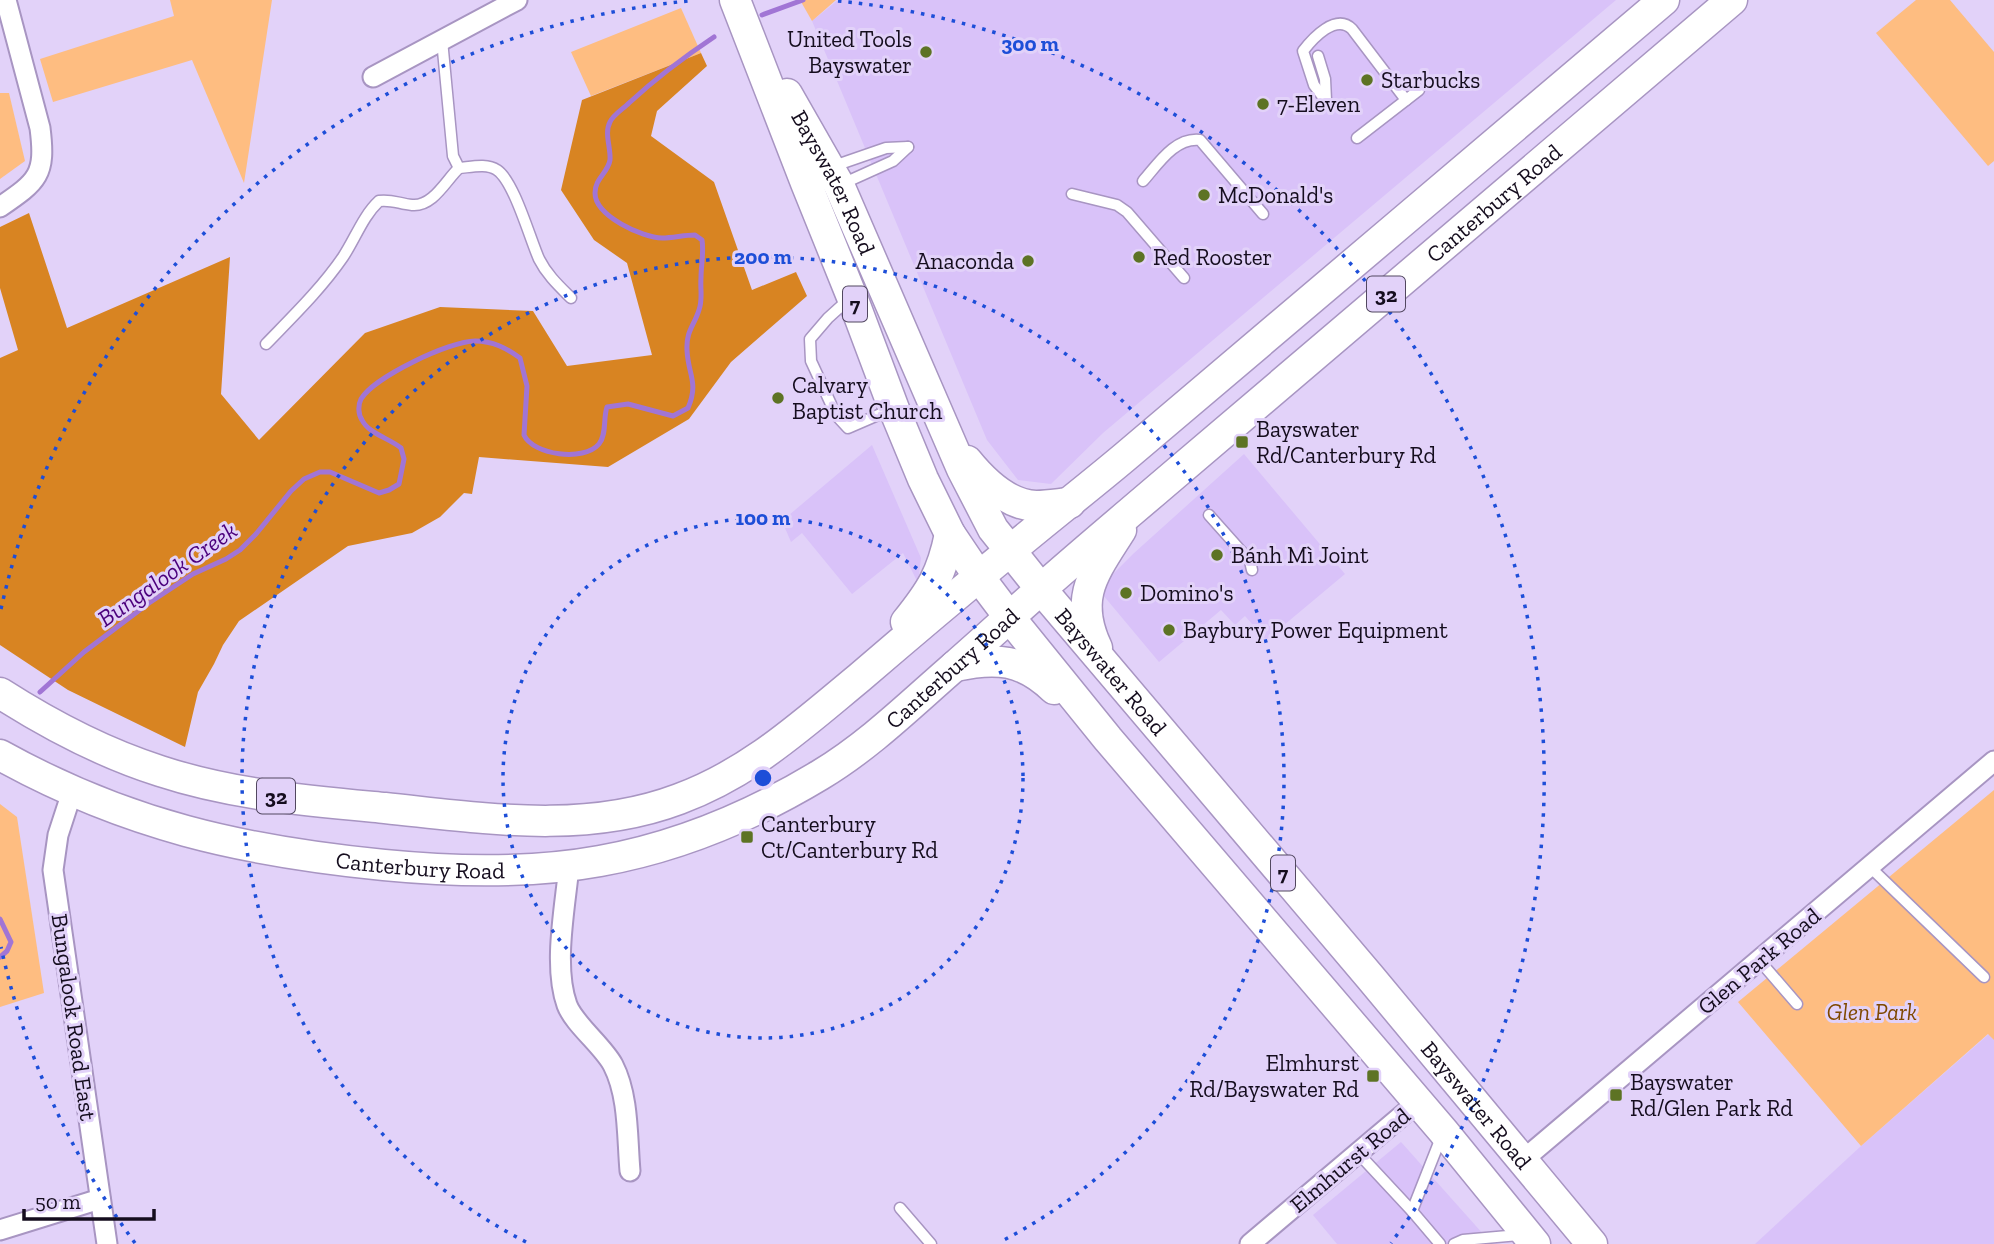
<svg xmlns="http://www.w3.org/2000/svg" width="1994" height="1244" viewBox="0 0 1994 1244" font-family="'Zilla Slab',serif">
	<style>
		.built { fill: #d9c2f9 }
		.green { fill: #febd81 }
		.forest { fill: #d88422 }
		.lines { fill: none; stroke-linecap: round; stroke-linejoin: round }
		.stream { stroke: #a175d5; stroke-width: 5 }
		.lane-casing { stroke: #a895c2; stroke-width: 13 }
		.street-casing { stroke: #a895c2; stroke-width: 23 }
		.primary-casing { stroke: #a895c2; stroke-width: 33 }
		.lane { stroke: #fff; stroke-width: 10 }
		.street { stroke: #fff; stroke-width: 19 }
		.primary { stroke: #fff; stroke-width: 30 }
		.ring { fill: none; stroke: #1d4ed8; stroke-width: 3.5; stroke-dasharray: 3.5 7 }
		.poi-dot { fill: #5d7324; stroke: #e2d2f9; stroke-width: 2.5 }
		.labels { text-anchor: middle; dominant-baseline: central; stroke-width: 6; stroke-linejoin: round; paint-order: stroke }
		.shield { fill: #e2d2f9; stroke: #524860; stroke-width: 2 }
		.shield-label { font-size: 21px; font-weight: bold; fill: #150d1e }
		.poi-label { font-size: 23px; fill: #150d1e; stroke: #e2d2f9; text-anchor: start }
		.street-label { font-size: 23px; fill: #150d1e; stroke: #e2d2f9 }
		.park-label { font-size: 23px; font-style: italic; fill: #7f4800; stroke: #e2d2f9 }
		.water-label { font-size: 24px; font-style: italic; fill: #4b007c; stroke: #e2d2f9 }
		.centre { fill: #1d4ed8; stroke: #e2d2f9; stroke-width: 3.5 }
		.ring-label { font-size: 21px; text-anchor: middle; font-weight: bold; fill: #1d4ed8; stroke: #e2d2f9; stroke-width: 6; stroke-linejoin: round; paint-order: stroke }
	</style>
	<rect width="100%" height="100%" fill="#e2d2f9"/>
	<g class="built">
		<polygon points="838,0 1616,0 1103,433 1051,484 1018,480 987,440 812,21"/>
		<polygon points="872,445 921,558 918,583 903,553 852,594 802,533 791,542 782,521"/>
		<polygon points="1244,454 1345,574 1266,640 1245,616 1235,625 1221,610 1159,662 1098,589 1133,554"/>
		<polygon points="1989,1034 1994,1040 1994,1244 1755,1244 1861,1146"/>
		<polygon points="1401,1142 1492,1244 1337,1244 1313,1215"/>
	</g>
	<g class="green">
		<polygon points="170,0 272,0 244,183 192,60 53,102 40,59 174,16"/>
		<polygon points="800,0 836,0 812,21"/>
		<polygon points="1916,0 1950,0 1994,52 1994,161 1988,166 1876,33"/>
		<polygon points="681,8 701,53 591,96 571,52"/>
		<polygon points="0,93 9,93 25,161 0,179"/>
		<polygon points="1994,790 1994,1040 1988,1034 1861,1146 1738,1002"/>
		<polygon points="0,804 17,817 44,993 0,1007"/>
	</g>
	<polygon class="forest" points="701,53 707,66 657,111 651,136 714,182 752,290 796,272 807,296 731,362 689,419 608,467 479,457 472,494 464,493 440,517 412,533 348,546 239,621 223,645 214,664 198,692 185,747 68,690 0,645 0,358 18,350 0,288 0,227 29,213 67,328 230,257 221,394 259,440 365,333 440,307 533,311 567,366 652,355 627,263 594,240 561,190 582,100"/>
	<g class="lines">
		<g class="stream">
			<polyline points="762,15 803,0"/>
			<path d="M40 692 84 652 149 603 193 574 226 559 240 550 256 534 291 491 304 479 320 472H330L379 493 389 490 399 484 404 459 401 448C389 438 369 434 362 420 358 414 358 405 361 399 374 377 450 341 475 341 493 341 506 348 520 358L527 386 524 435C533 455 584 462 599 444 607 434 603 418 607 407L628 404 673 416 688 408C699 382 688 375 687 350 686 331 694 326 699 310 703 299 700 289 701 278 701 265 704 253 702 240L695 235C684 235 673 238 662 238 643 238 595 216 595 193 595 178 608 173 610 160 611 148 604 133 610 122 613 115 623 109 629 103 655 79 684 57 714 37"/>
			<polyline points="0,919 11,942 7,951 0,957"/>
		</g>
		<defs>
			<g id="lane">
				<path d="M442 40 453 156 459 168C471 167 487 163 497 170 514 181 530 239 539 259 547 275 559 286 571 298"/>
				<polyline points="1318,56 1325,79 1326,100"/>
				<path d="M1326 101 1314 85 1303 51C1313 38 1336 13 1352 29L1406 100"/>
				<polyline points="1357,138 1419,90"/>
				<polyline points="831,167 886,148 908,147"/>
				<path d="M1143 181C1158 164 1175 137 1200 140L1263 214"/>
				<polyline points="842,184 893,161 908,147"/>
				<polyline points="1072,194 1117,205 1127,212 1184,278"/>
				<polyline points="849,299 828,318 810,339 811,361 836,415 848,428 892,409"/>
				<path d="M266 344C293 316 321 289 343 257 355 239 363 216 379 201 391 199 400 204 412 205 433 207 446 180 459 168"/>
				<polyline points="1209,515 1250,561 1252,570"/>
				<polyline points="1870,867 1984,977"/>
				<polyline points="1759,960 1797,1004"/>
				<polyline points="1358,1153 1412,1211"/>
				<polyline points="900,1208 931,1244"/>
				<polyline points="1440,1244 1412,1211 1442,1135"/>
				<polyline points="1454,1244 1463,1240 1519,1235"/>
			</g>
			<g id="street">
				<polyline points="373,77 517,0"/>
				<path d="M0 207C38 181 46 175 40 128L6 0"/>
				<polyline points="72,792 58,835 53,870 107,1244"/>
				<path d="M569 866C565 908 553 966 567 1005 574 1024 603 1046 613 1065 629 1096 627 1137 630 1171"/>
				<polyline points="1523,1160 1994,761"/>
				<polyline points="0,1230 100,1199"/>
				<polyline points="1250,1244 1418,1102"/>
			</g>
			<g id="primary">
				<polyline points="735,0 806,183 852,297 894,409 923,479 950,534 979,577 1010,618 1108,739 1443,1131 1535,1244"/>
				<path id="s1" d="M787 94 839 185 962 469 993 529 1041 589 1370 977 1592 1244"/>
				<path d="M967 461C984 482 1008 505 1036 506 1047 506 1059 504 1070 503"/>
				<path d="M906 622C931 591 942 574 950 534"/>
				<path d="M1097 648C1073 597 1094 573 1121 530"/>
				<path d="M955 666C996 657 1023 659 1054 689"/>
				<path d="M0 693C50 725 103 753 160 771 233 795 309 801 385 808 483 818 584 835 679 799 750 773 802 725 859 678 909 635 960 592 1011 550 1049 518 1088 488 1126 456 1306 305 1484 151 1664 0"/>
				<path id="s2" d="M0 755C126 825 242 851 384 865 456 872 529 874 600 861 678 847 752 816 820 775 870 745 912 703 956 665 987 638 1017 610 1048 583 1090 546 1132 511 1174 475 1360 317 1546 159 1732 0"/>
			</g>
		</defs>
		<use href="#lane" class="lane-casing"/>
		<use href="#street" class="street-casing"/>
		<use href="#primary" class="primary-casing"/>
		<use href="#lane" class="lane"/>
		<use href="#street" class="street"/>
		<use href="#primary" class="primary"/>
	</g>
	<g class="ring">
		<circle cx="763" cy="778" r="260"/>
		<path d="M526 1242A521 521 0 1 1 1000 1242"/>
		<path d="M135 1243A781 781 0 0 1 1 947M1 609A781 781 0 0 1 688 1M838 1A781 781 0 0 1 1391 1243"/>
	</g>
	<g class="poi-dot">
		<circle cx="926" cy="52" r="7"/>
		<circle cx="1367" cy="80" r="7"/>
		<circle cx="1263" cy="104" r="7"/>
		<circle cx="1204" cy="195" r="7"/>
		<circle cx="1139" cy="257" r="7"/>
		<circle cx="1028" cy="261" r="7"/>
		<circle cx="778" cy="398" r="7"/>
		<rect x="1235" y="435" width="14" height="14" rx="3.5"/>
		<circle cx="1217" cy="555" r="7"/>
		<circle cx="1126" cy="593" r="7"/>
		<circle cx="1169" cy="630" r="7"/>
		<rect x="740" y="830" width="14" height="14" rx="3.5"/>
		<rect x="1366" y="1069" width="14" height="14" rx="3.5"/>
		<rect x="1609" y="1088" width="14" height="14" rx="3.5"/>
	</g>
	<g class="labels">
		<g class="shield">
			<rect x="1367" y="276.5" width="38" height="35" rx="5"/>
			<rect x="843" y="286.5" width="24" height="35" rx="5"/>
			<rect x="257" y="778.5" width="38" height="35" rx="5"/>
			<rect x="1271" y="855.5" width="24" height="35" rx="5"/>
		</g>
		<g class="shield-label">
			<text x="1386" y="294">32</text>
			<text x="855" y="304">7</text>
			<text x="276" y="796">32</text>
			<text x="1283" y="873">7</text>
		</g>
		<g class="poi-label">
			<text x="912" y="39" text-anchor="end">United Tools<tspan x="912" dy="26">Bayswater</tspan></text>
			<text x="1381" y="80">Starbucks</text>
			<text x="1277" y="104">7-Eleven</text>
			<text x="1218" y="195">McDonald's</text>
			<text x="1153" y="257">Red Rooster</text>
			<text x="1014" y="261" text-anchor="end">Anaconda</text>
			<text x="792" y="385">Calvary<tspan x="792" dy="26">Baptist Church</tspan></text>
			<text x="1256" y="429">Bayswater<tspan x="1256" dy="26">Rd/Canterbury Rd</tspan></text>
			<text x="1231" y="555">Bánh Mì Joint</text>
			<text x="1140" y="593">Domino's</text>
			<text x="1183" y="630">Baybury Power Equipment</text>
			<text x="761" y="824">Canterbury<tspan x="761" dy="26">Ct/Canterbury Rd</tspan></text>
			<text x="1359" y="1063" text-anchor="end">Elmhurst<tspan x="1359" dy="26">Rd/Bayswater Rd</tspan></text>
			<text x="1630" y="1082">Bayswater<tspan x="1630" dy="26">Rd/Glen Park Rd</tspan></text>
		</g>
		<g class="street-label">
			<text stroke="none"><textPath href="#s1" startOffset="100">Bayswater Road</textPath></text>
			<text stroke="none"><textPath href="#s2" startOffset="1741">Canterbury Road</textPath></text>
			<text stroke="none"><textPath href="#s2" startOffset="1027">Canterbury Road</textPath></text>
			<text stroke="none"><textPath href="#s1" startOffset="667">Bayswater Road</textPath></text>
			<text stroke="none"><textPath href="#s2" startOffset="439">Canterbury Road</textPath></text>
			<text transform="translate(1759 961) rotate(-40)">Glen Park Road</text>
			<text transform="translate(74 1017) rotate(82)">Bungalook Road East</text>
			<text stroke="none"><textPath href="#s1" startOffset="1234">Bayswater Road</textPath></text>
			<text transform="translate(1350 1160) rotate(-40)">Elmhurst Road</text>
		</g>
		<g class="park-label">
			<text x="1872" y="1012">Glen Park</text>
		</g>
		<g class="water-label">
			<text transform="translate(167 574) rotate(-35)">Bungalook Creek</text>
		</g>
	</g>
	<circle cx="763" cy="778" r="10" class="centre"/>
	<g class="ring-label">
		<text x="1030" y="51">300 m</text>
		<text x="763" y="264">200 m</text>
		<text x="763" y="525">100 m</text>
	</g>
	<path d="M24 1209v10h130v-10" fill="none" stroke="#150d1e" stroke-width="3.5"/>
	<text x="35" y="1209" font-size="21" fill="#150d1e" stroke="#e2d2f9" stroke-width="5" paint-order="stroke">50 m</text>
</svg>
